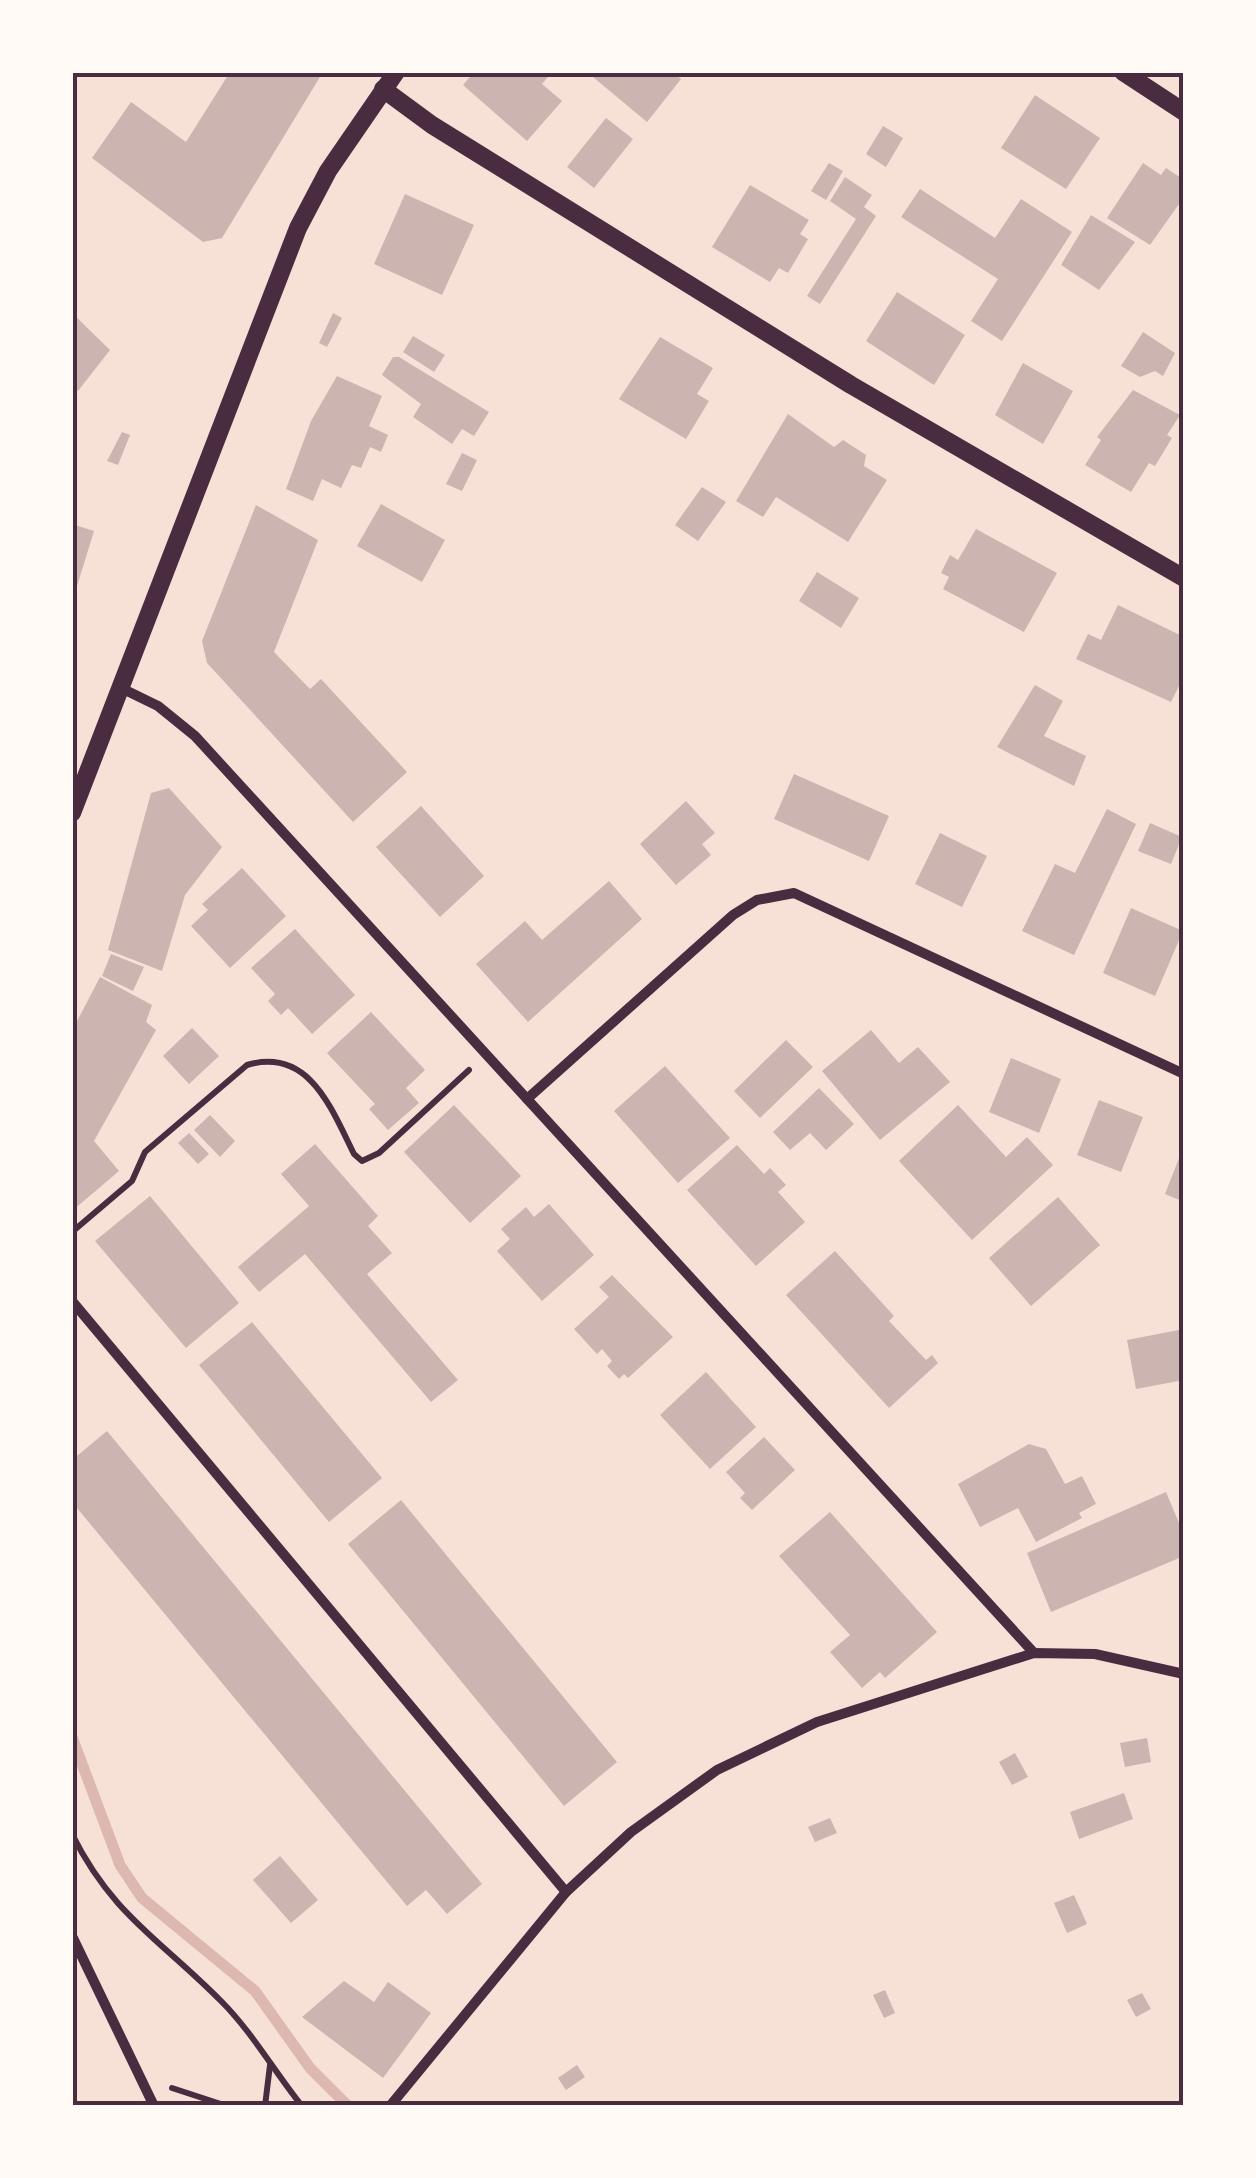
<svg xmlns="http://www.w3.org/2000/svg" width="1256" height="2178" viewBox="0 0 1256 2178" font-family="Figtree,sans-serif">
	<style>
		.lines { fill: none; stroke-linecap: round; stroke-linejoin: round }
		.stream { stroke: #dcb8b0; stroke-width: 11 }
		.building { fill: #ccb4b1 }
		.path { stroke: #4a2c40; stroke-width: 6 }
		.minor { stroke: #4a2c40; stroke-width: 10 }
		.tertiary { stroke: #4a2c40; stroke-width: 18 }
		.neatline { fill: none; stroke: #4a2c40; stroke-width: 4 }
	</style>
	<rect width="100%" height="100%" fill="#f7e1d7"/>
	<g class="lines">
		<polyline class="stream" points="72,1737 120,1865 142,1898 255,1991 310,2068 348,2106"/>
	</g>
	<g class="building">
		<polygon points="230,72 323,72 222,238 203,242 92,158 131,102 186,142"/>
		<polygon points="474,72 552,72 542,84 562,101 527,141 463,85"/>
		<polygon points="587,72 672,72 681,79 647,122"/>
		<polygon points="1035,95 1100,138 1066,189 1001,148"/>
		<polygon points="606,118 633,139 594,188 567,167"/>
		<polygon points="883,126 903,138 886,167 866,154"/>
		<polygon points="829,163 843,171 826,200 811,191"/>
		<polygon points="1143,163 1161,175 1166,168 1184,180 1184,197 1150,245 1107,218"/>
		<polygon points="845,177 872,195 864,207 876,216 820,304 807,296 856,219 830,201"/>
		<polygon points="750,185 809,220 800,234 808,239 788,273 779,268 770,282 712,247"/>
		<polygon points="920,189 995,238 1021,199 1072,232 1002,341 971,321 998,279 901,217"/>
		<polygon points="405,194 474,225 442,295 374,264"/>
		<polygon points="1091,215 1135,242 1099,290 1061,265"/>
		<polygon points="897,292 965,335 934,385 866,341"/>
		<polygon points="72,313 110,350 78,391 72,387"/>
		<polygon points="333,313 342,318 327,347 319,343"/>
		<polygon points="1143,332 1175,353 1163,376 1155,371 1140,377 1121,366"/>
		<polygon points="413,336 445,355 434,372 403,352"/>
		<polygon points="660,337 713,368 697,394 709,401 686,439 619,399"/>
		<polygon points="393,357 399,357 489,412 474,436 462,429 452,444 413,417 421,404 382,375"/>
		<polygon points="1023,363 1073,391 1043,444 995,415"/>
		<polygon points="337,376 382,396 369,426 388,435 381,452 370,447 361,468 352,465 341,488 322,479 313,501 286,489 311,421"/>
		<polygon points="1133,390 1180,415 1167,435 1172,438 1155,466 1149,463 1131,492 1085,465 1101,440 1097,437"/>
		<polygon points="788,414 834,447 843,440 866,455 864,466 887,480 848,542 776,497 763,517 736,501"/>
		<polygon points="122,432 130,435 118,465 107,461"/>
		<polygon points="462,453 477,460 462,491 446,484"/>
		<polygon points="702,487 726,502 698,541 675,525"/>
		<polygon points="381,504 445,540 422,582 357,546"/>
		<polygon points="256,505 318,540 274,652 310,689 321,679 407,772 353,822 207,663 202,641"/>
		<polygon points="72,524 94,531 73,599 72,599"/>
		<polygon points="976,529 1057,573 1024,632 943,589 949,577 941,573 950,555 958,560"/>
		<polygon points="817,572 859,598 841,628 799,601"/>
		<polygon points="1118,605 1184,637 1184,676 1171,702 1076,659 1088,634 1101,640"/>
		<polygon points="1035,685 1063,701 1044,736 1086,756 1074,786 997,747"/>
		<polygon points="794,774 889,816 869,861 774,819"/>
		<polygon points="169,788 222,847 185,895 162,971 108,950 151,793"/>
		<polygon points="686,801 715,833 702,844 711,855 676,885 640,844"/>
		<polygon points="421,806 484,876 440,917 376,847"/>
		<polygon points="1107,809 1136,824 1074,955 1022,931 1055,864 1075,873"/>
		<polygon points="1150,823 1182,837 1171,864 1138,851"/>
		<polygon points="940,833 987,856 962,907 915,884"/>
		<polygon points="242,868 286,916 230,968 191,926 208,910 202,904"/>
		<polygon points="609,881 642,919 528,1022 476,964 525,921 542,940"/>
		<polygon points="1131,908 1183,931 1155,996 1103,973"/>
		<polygon points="295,929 355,995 312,1034 288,1008 281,1015 268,1001 275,994 251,968"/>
		<polygon points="111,954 144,967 133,991 102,976"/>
		<polygon points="100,977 152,1005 146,1022 156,1030 94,1141 119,1171 72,1211 72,1031"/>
		<polygon points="371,1012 425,1070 406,1088 419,1103 388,1130 369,1109 375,1104 327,1053"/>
		<polygon points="192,1028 219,1056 189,1084 163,1056"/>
		<polygon points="871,1030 899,1063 918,1047 950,1082 880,1140 822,1071"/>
		<polygon points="786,1040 813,1067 760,1118 734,1091"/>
		<polygon points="1011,1058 1061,1079 1039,1133 989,1112"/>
		<polygon points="665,1066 730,1138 678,1183 614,1111"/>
		<polygon points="819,1088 854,1124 826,1150 810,1133 790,1150 773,1132"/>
		<polygon points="1099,1100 1143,1117 1121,1172 1077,1155"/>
		<polygon points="454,1105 521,1176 470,1223 404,1152"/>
		<polygon points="958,1105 1006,1157 1027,1137 1053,1165 972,1240 899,1161"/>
		<polygon points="210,1115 235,1141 220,1157 194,1130"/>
		<polygon points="189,1133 209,1154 198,1164 178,1143"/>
		<polygon points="315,1144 378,1216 368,1226 392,1253 367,1274 458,1380 431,1402 305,1254 259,1292 238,1267 309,1206 281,1174"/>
		<polygon points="737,1145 764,1174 770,1168 786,1185 778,1192 805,1222 756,1266 687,1190"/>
		<polygon points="1183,1148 1184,1148 1184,1202 1165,1194"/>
		<polygon points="150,1196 239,1303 186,1348 95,1241"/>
		<polygon points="1058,1197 1100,1245 1031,1306 989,1258"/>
		<polygon points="549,1204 594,1255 542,1301 497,1251 510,1239 501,1229 526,1207 534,1217"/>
		<polygon points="835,1251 894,1316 889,1321 926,1360 932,1355 938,1363 889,1408 786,1295"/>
		<polygon points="612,1275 673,1337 628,1378 624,1374 619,1379 607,1366 612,1361 602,1349 597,1354 574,1329 609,1297 599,1287"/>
		<polygon points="252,1322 382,1478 329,1522 199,1365"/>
		<polygon points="1184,1329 1184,1380 1136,1389 1127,1340"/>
		<polygon points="706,1372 756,1427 710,1469 660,1415"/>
		<polygon points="107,1431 482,1884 447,1914 426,1890 407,1906 72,1502 72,1460"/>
		<polygon points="764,1437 795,1470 752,1510 740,1498 745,1493 726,1472"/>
		<polygon points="1029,1444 1046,1449 1065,1484 1082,1476 1096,1504 1079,1513 1082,1518 1036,1542 1018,1508 980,1527 958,1484"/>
		<polygon points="1166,1492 1184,1535 1184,1556 1051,1612 1027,1553"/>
		<polygon points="401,1500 617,1762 564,1806 348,1544"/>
		<polygon points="830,1512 937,1632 885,1678 880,1672 862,1688 830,1652 850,1635 779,1556"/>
		<polygon points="1147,1738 1151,1762 1125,1767 1120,1743"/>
		<polygon points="1015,1753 1028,1777 1012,1785 999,1762"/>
		<polygon points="1124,1793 1133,1819 1079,1839 1070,1812"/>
		<polygon points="830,1818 837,1833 815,1842 808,1827"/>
		<polygon points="280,1856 318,1900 291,1923 253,1880"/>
		<polygon points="1074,1895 1087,1924 1067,1933 1054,1903"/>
		<polygon points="344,1981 374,2002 388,1982 431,2013 383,2078 302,2017"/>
		<polygon points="885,1990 895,2013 884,2018 873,1995"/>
		<polygon points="1142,1993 1151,2009 1136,2017 1127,2000"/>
		<polygon points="577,2065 585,2077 566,2090 558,2078"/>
	</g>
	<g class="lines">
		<g class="path">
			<path d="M72 1232 132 1181 145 1152 247 1065C309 1047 331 1108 354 1154L362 1161 379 1153 469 1070"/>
			<path d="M72 1834C112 1915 161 1940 221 2001 252 2032 274 2071 302 2106"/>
			<polyline points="172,2088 227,2106"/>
			<polyline points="265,2106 270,2065"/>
		</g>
		<g class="minor">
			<polyline points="119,687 158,706 195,736 1034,1653"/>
			<polyline points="527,1099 733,915 757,900 794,893 1184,1074"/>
			<polyline points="72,1301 566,1892"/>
			<polyline points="72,1936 154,2106"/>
			<polyline points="390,2106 566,1892 631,1832 717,1770 817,1722 1034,1653 1095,1654 1184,1674"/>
		</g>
		<g class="tertiary">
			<polyline points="1123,72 1184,112"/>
			<polyline points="383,89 432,125 851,385 1184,578"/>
			<polyline points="72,813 298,228 328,171 396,72"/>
		</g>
	</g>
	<rect width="1256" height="2178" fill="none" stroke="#fffaf5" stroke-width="150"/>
	<rect x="75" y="75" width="1106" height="2028" class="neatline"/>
</svg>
